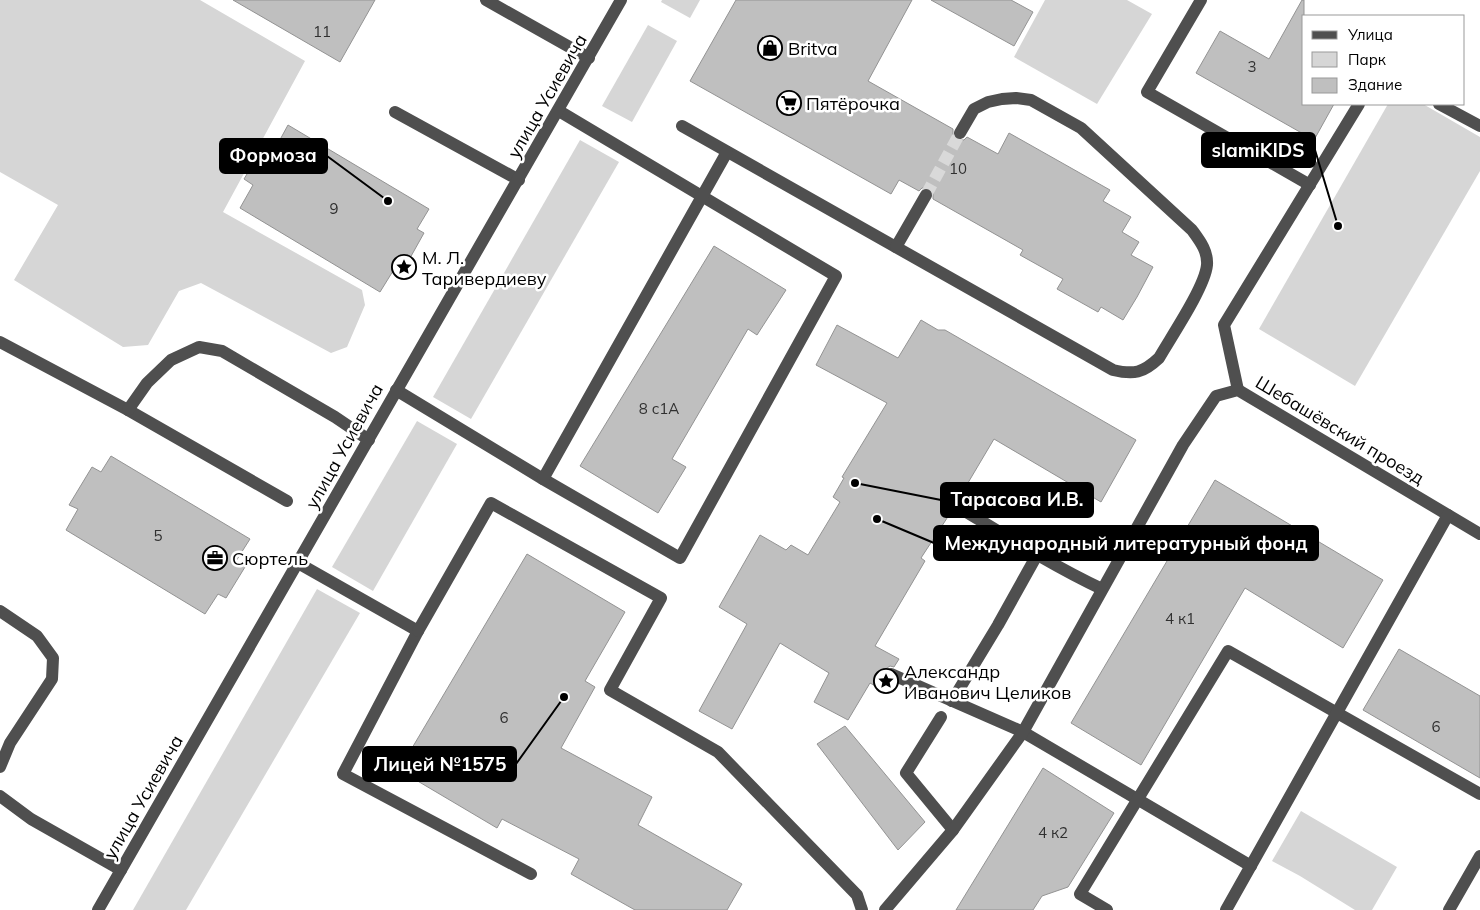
<svg xmlns="http://www.w3.org/2000/svg" width="1480" height="910" viewBox="0 0 1480 910" font-family="Mulish,sans-serif">
	<style>
		.green { fill: #d6d6d6 }
		.building { fill: #bfbfbf; stroke: #939393 }
		.lines { fill: none; stroke-linecap: round; stroke-linejoin: round }
		.minor-tunnel { stroke: #d9d9d9; stroke-width: 12; stroke-dasharray: 12 6; stroke-linecap: butt }
		.minor { stroke: #4f4f4f; stroke-width: 12 }
		.labels { text-anchor: middle; dominant-baseline: central; stroke-width: 5; stroke-linejoin: round; paint-order: stroke }
		.number-label { font-size: 15px; fill: #303030 }
		.poi-label { font-size: 18px; fill: #000; stroke: #fff; text-anchor: start }
		.street-label { font-size: 18px; fill: #000; stroke: #fff }
		.leader { fill: none; stroke: #000; stroke-width: 2 }
		.callout-dot { fill: #000; stroke: #fff; stroke-width: 2 }
		.callout { fill: #000; stroke: #000; stroke-width: 2 }
		.callout-label { font-size: 19px; text-anchor: middle; font-weight: bold; fill: #fff }
	</style>
	<rect width="100%" height="100%" fill="#fff"/>
	<g class="green">
		<polygon points="0,0 200,0 305,61 223,212 362,290 365,305 347,347 331,353 201,283 179,291 148,345 123,347 14,280 58,205 0,172"/>
		<polygon points="662,0 700,0 690,18 661,2"/>
		<polygon points="1045,0 1127,0 1152,14 1097,104 1014,57"/>
		<polygon points="648,25 677,41 632,122 602,106"/>
		<polygon points="1388,104 1423,104 1480,137 1480,171 1355,386 1259,329"/>
		<polygon points="580,140 619,162 471,419 433,397"/>
		<polygon points="417,421 457,444 373,591 332,567"/>
		<polygon points="317,589 360,613 186,910 133,910"/>
		<polygon points="1301,811 1397,867 1372,910 1355,910 1300,876 1272,861"/>
	</g>
	<g class="building">
		<polygon points="233,0 375,0 340,62"/>
		<polygon points="736,0 912,0 868,81 953,129 953,137 956,140 964,140 967,137 998,154 1009,133 1110,190 1103,201 1131,217 1122,232 1139,242 1131,255 1153,267 1137,297 1123,320 1101,307 1098,312 1057,289 1063,279 1020,255 1023,250 933,199 933,191 930,188 922,188 919,191 899,180 891,194 690,81"/>
		<polygon points="931,0 1011,0 1033,12 1014,46"/>
		<polygon points="1302,0 1304,0 1304,104 1334,104 1314,140 1196,73 1220,31 1269,59"/>
		<polygon points="288,125 429,209 417,229 424,233 400,276 393,271 380,292 240,208 253,185 244,179 256,159 267,141 276,147"/>
		<polygon points="714,246 786,290 757,335 748,329 672,459 686,467 658,513 580,466"/>
		<polygon points="921,320 938,330 945,330 1136,440 1101,502 994,439 959,498 952,498 948,501 948,508 951,512 921,558 925,561 875,646 899,659 894,667 890,666 884,670 883,675 887,681 881,689 870,683 848,720 814,702 829,673 780,643 732,729 699,711 747,624 719,607 760,535 786,550 791,545 808,555 840,502 833,497 844,478 842,477 887,403 816,365 837,325 898,358"/>
		<polygon points="111,456 250,539 236,561 245,567 226,598 218,594 205,614 66,530 78,509 69,505 92,467 101,472"/>
		<polygon points="1215,480 1383,580 1343,648 1245,588 1141,765 1071,723"/>
		<polygon points="527,554 625,612 585,681 595,687 561,748 652,797 638,825 742,884 727,910 635,910 571,874 579,859 502,819 497,828 399,770"/>
		<polygon points="1399,649 1480,696 1480,778 1363,710"/>
		<polygon points="845,726 925,822 898,850 817,744"/>
		<polygon points="1043,768 1114,813 1068,887 1042,896 1033,910 956,910"/>
	</g>
	<g class="lines">
		<polyline class="minor-tunnel" points="926,195 960,133"/>
		<g class="minor">
			<polyline points="486,0 589,58"/>
			<polyline points="1201,0 1147,92 1310,185"/>
			<polyline points="1439,104 1480,126"/>
			<polyline points="395,112 519,180"/>
			<path d="M682 126 1113 370C1134 375 1143 373 1159 358 1171 337 1205 287 1207 265 1208 251 1200 241 1192 230L1081 128 1031 100 1016 98 1002 99 988 102 974 109 960 133"/>
			<polyline points="896,247 926,195"/>
			<polyline points="0,342 128,410 287,501"/>
			<polyline points="396,390 543,479 680,558 836,276 559,111"/>
			<polyline points="1238,390 1224,325 1359,104"/>
			<polyline points="128,410 147,383 171,360 199,347 222,351 335,417 369,440"/>
			<polyline points="543,479 727,152"/>
			<path d="M955 505C1003 534 1051 565 1102 589"/>
			<polyline points="298,563 418,631 343,774 531,874"/>
			<polyline points="0,611 37,636 53,658 52,679 10,743 0,767"/>
			<polyline points="418,631 491,503 661,598 610,690 718,752 857,895 862,910"/>
			<polyline points="891,674 1023,732 1251,866"/>
			<polyline points="952,701 998,625 1037,555"/>
			<polyline points="941,717 906,773 953,830"/>
			<polyline points="0,796 31,819 121,870"/>
			<polyline points="98,910 621,0"/>
			<polyline points="885,910 953,830 1023,732 1183,445 1216,396 1238,390 1480,534"/>
			<polyline points="1107,910 1080,894 1228,651 1480,794"/>
			<polyline points="1226,910 1448,515"/>
			<polyline points="1449,910 1480,856"/>
		</g>
	</g>
	<defs>
		<symbol id="shop-ring" viewBox="-11 -11 22 22"><circle r="9.5" fill="#fff" stroke="#000" stroke-width="1.5"/><path d="M-5-2.5h2.3a2.7 3.5 0 0 1 5.4 0H5L5.5 6h-11ZM-1.5-2.5h3a1.5 2.3 0 0 0-3 0Z" fill="#000"/></symbol>
		<symbol id="supermarket-ring" viewBox="-11 -11 22 22"><circle r="9.5" fill="#fff" stroke="#000" stroke-width="1.5"/><path d="M-6-5.5h2.5l.6 2H6L4.5 2H-2.5L-4.4-4H-6ZM-1.5 3.2a1.3 1.3 0 1 0 .1 0ZM3 3.2a1.3 1.3 0 1 0 .1 0Z" fill="#000"/></symbol>
		<symbol id="sight-ring" viewBox="-11 -11 22 22"><circle r="9.5" fill="#fff" stroke="#000" stroke-width="1.5"/><path d="M0-6L1.8-2.2L6-1.7L2.9 1.2L3.7 5.4L0 3.3L-3.7 5.4L-2.9 1.2L-6-1.7L-1.8-2.2Z" fill="#000"/></symbol>
		<symbol id="office-ring" viewBox="-11 -11 22 22"><circle r="9.5" fill="#fff" stroke="#000" stroke-width="1.5"/><path d="M-6-3h4V-5.5h4V-3h4V5H-6ZM-1-4.5V-3h2v-1.5ZM-6 0V1H6V0Z" fill="#000"/></symbol>
	</defs>
	<g fill-rule="evenodd">
		<use href="#shop-ring" x="756" y="34" width="28" height="28"/>
		<use href="#supermarket-ring" x="775" y="89" width="28" height="28"/>
		<use href="#sight-ring" x="390" y="253" width="28" height="28"/>
		<use href="#office-ring" x="201" y="544" width="28" height="28"/>
		<use href="#sight-ring" x="872" y="667" width="28" height="28"/>
	</g>
	<g class="labels">
		<g class="number-label">
			<text x="322" y="31">11</text>
			<text x="1252" y="66">3</text>
			<text x="958" y="168">10</text>
			<text x="334" y="208">9</text>
			<text x="659" y="408">8 с1А</text>
			<text x="158" y="535">5</text>
			<text x="1180" y="618">4 к1</text>
			<text x="504" y="717">6</text>
			<text x="1436" y="726">6</text>
			<text x="1053" y="832">4 к2</text>
		</g>
		<g class="poi-label">
			<text x="788" y="48">Britva</text>
			<text x="806" y="103">Пятёрочка</text>
			<text x="422" y="257">М. Л.<tspan x="422" dy="21">Таривердиеву</tspan></text>
			<text x="232" y="558">Сюртель</text>
			<text x="904" y="671">Александр<tspan x="904" dy="21">Иванович Целиков</tspan></text>
		</g>
		<g class="street-label">
			<text transform="translate(547 96) rotate(-60)">улица Усиевича</text>
			<text transform="translate(1340 430) rotate(31)">Шебашёвский проезд</text>
			<text transform="translate(344 446) rotate(-61)">улица Усиевича</text>
			<text transform="translate(143 797) rotate(-60)">улица Усиевича</text>
		</g>
	</g>
	<path class="leader" d="M1338 226L1315 150M388 201L327 156M855 483L941 500M877 519L934 543M564 697L516 764"/>
	<g class="callout-dot">
		<circle cx="1338" cy="226" r="5"/>
		<circle cx="388" cy="201" r="5"/>
		<circle cx="855" cy="483" r="5"/>
		<circle cx="877" cy="519" r="5"/>
		<circle cx="564" cy="697" r="5"/>
	</g>
	<g class="callout">
		<rect x="1202" y="133" width="113" height="34" rx="5"/>
		<rect x="220" y="139" width="107" height="34" rx="5"/>
		<rect x="941" y="483" width="152" height="34" rx="5"/>
		<rect x="934" y="526" width="384" height="34" rx="5"/>
		<rect x="363" y="747" width="153" height="34" rx="5"/>
	</g>
	<g class="callout-label">
		<text x="1258" y="157">slamiKIDS</text>
		<text x="273" y="162">Формоза</text>
		<text x="1017" y="506">Тарасова И.В.</text>
		<text x="1126" y="550">Международный литературный фонд</text>
		<text x="440" y="771">Лицей №1575</text>
	</g>
	<rect x="1302" y="15" width="162" height="90" fill="#ffffff" stroke="#999999"/>
	<rect x="1312" y="31" width="25" height="8" fill="#4f4f4f" stroke="#999999"/>
	<text x="1348" y="40" font-size="15" fill="#000000">Улица</text>
	<rect x="1312" y="52" width="25" height="15" fill="#d6d6d6" stroke="#999999"/>
	<text x="1348" y="65" font-size="15" fill="#000000">Парк</text>
	<rect x="1312" y="78" width="25" height="15" fill="#bfbfbf" stroke="#999999"/>
	<text x="1348" y="90" font-size="15" fill="#000000">Здание</text>
</svg>
